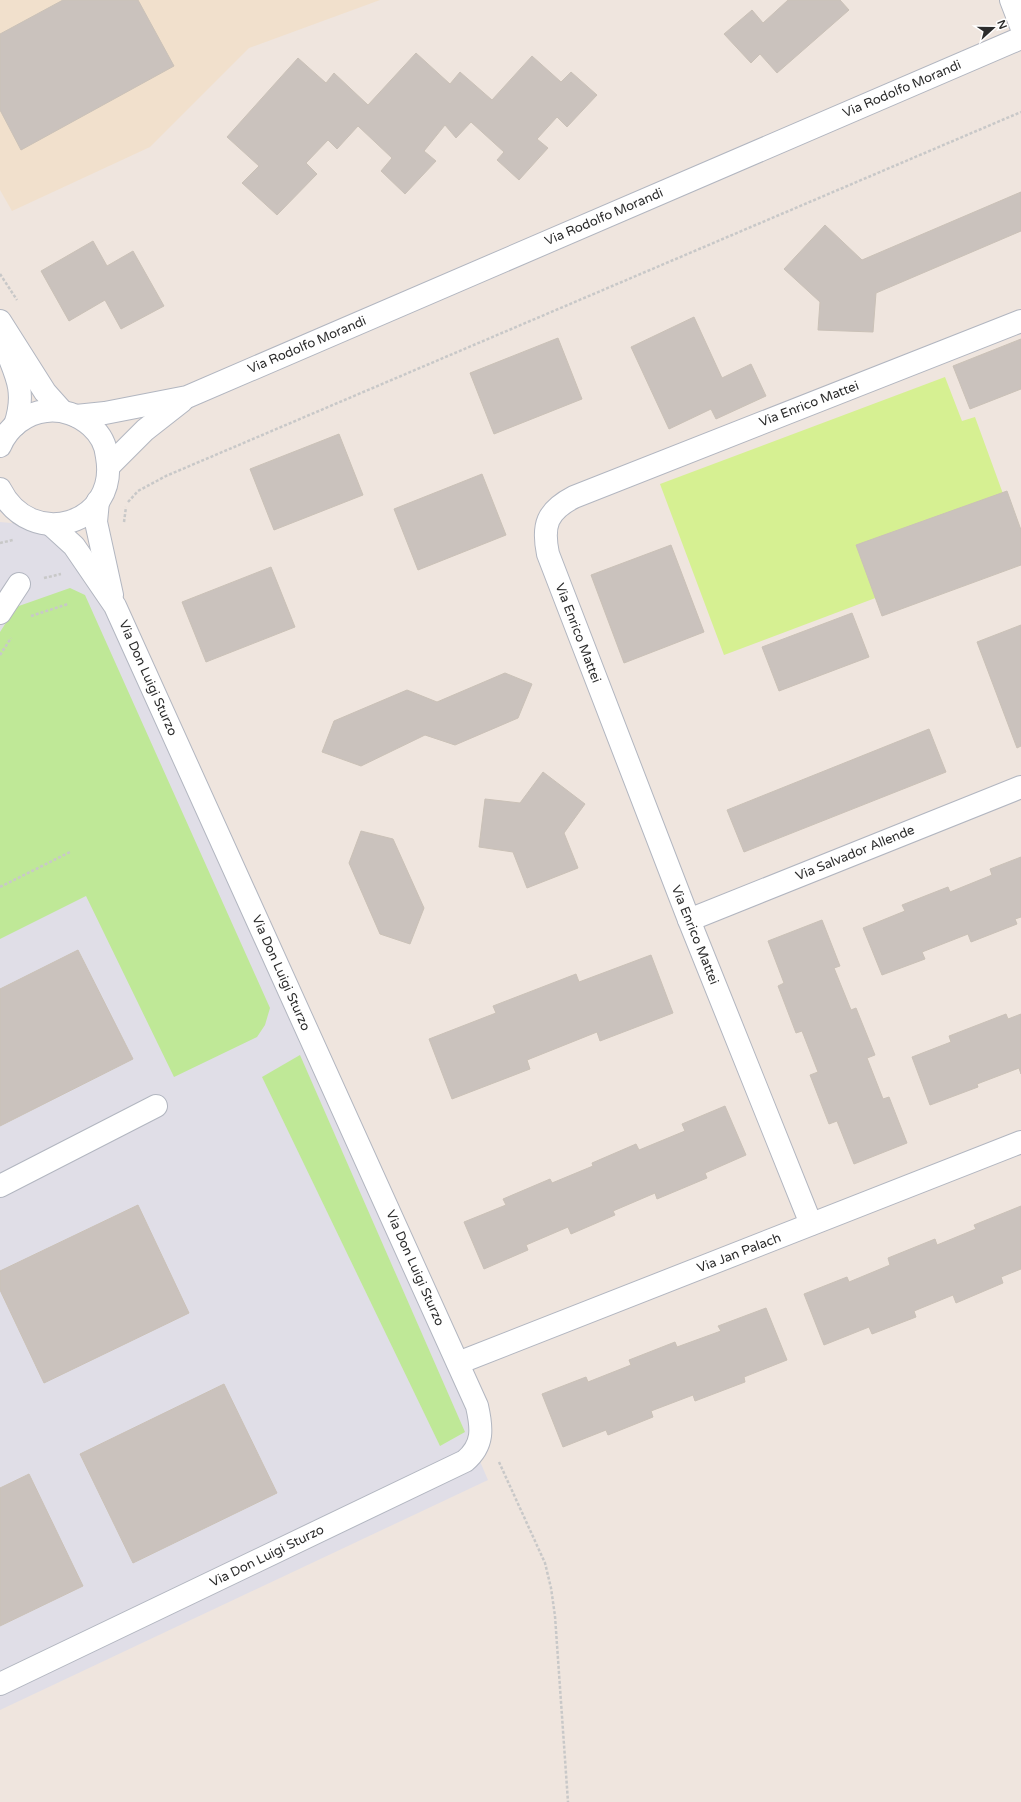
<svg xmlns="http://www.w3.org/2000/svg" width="1021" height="1802" viewBox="0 0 1021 1802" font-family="'Varela Round',sans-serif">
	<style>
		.industrial { fill: #e0dee7 }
		.education { fill: #f1e0cc }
		.green { fill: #bfe897 }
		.pitch { fill: #d6f092 }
		.building { fill: #cac2bd; stroke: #cac1b7 }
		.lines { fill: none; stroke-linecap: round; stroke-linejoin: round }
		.minor-casing { stroke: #b2b6c0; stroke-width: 24 }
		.path { stroke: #c8c8c8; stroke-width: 2.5; stroke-dasharray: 3 2; stroke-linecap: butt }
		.minor { stroke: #fff; stroke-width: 22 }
		.labels { text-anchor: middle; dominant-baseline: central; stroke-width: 3; stroke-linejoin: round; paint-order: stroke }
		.street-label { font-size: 13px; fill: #2c2c2c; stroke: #fff }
	</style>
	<rect width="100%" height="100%" fill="#efe5de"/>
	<polygon class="industrial" points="0,522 22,524 48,532 71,550 109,609 473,1419 470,1438 488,1480 0,1710"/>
	<polygon class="education" points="0,0 380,0 249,48 150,147 12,211 0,190"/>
	<g class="green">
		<polygon points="70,588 85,595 270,1008 265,1025 257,1037 174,1077 86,896 0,939 0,632 16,607"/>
		<polygon points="300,1055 465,1432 440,1446 262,1077"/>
	</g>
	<polygon class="pitch" points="945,377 962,421 975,417 1021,543 724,655 660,484"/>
	<g class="building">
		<polygon points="63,0 138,0 174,66 21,150 0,110 0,34"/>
		<polygon points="788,0 840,0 849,10 777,73 760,54 751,63 724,34 752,10 763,23"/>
		<polygon points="416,53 450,84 460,72 492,100 532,56 561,82 571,72 597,95 567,127 557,117 537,139 548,148 519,180 497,160 504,152 471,122 456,138 445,125 424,151 436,161 405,194 381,171 392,158 358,126 337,149 328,140 306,163 317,174 277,215 242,183 259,166 227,137 298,58 326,83 334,73 368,105"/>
		<polygon points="1021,192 1021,231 876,293 873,332 818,330 820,302 784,269 825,225 862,260"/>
		<polygon points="93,241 107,266 133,251 164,306 121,329 105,300 69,321 41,271"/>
		<polygon points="694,317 722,378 751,364 766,396 716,419 711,409 669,429 631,347"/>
		<polygon points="558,338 582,399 494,434 470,373"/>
		<polygon points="1021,339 1021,389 970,409 953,366"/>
		<polygon points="339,434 363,495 274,530 250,469"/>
		<polygon points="482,474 506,535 418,570 394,509"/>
		<polygon points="1007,491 1021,530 1021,565 882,616 856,545"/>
		<polygon points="671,545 704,632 624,663 591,575"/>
		<polygon points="271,567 295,627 206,662 182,602"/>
		<polygon points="852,613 869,657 779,691 762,647"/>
		<polygon points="1021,625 1021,746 1017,748 977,642"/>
		<polygon points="505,673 532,684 518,718 455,745 425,735 361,766 322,752 334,721 407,690 437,702"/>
		<polygon points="929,729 946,772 744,852 727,810"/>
		<polygon points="543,772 585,804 564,833 578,868 527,888 513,852 479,847 485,799 520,803"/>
		<polygon points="361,831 393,839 424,908 410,944 380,934 349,863"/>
		<polygon points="1021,857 1021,917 1015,919 1017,924 971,942 968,934 922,952 925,959 882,975 863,928 905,911 902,905 948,887 950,892 992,875 990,869"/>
		<polygon points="822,920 840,966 834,968 851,1010 856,1008 875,1055 867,1058 883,1099 889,1097 907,1143 854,1164 837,1121 829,1124 810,1075 818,1072 802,1031 796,1033 778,986 784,983 768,941"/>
		<polygon points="78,950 133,1059 0,1126 0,989"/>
		<polygon points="651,955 673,1013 600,1041 597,1032 527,1060 530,1069 452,1099 429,1039 496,1013 493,1006 576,974 579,982"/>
		<polygon points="1006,1014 1008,1019 1021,1014 1021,1074 1019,1068 977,1084 978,1087 930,1105 912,1057 951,1042 949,1036"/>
		<polygon points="725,1106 746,1155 705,1173 707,1178 657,1199 655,1193 613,1211 615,1215 571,1234 568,1227 526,1245 528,1250 484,1269 464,1222 506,1205 503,1199 550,1179 552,1183 593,1166 592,1163 636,1144 639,1150 685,1131 682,1124"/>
		<polygon points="138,1205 189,1313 44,1383 0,1290 0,1271"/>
		<polygon points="1021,1206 1021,1269 1001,1277 1003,1283 956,1303 953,1295 914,1311 916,1317 872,1334 869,1327 824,1345 804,1294 847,1277 849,1282 890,1265 888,1258 935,1239 937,1245 976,1229 974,1225"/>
		<polygon points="766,1308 787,1360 744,1377 745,1382 695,1401 693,1395 651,1411 653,1417 608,1435 606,1430 563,1447 542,1394 586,1377 588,1382 631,1365 629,1360 675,1342 677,1347 721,1331 718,1326"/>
		<polygon points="224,1384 277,1493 133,1563 80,1454"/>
		<polygon points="29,1474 83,1586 0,1626 0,1488"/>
	</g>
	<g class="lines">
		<defs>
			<g id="minor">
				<polyline points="1011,0 1021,26"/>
				<polyline points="0,321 45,392 62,411"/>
				<path d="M5 347C17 376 26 393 15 425"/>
				<polyline points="76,416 105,413 187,397 1021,38"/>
				<path d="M0 446C8 427 26 413 46 411 62 409 79 415 91 426 100 434 106 445 107 457 119 525 31 551 0 489"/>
				<polyline points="109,466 145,430 182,401"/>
				<polyline points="98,501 96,522 112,595"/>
				<polyline points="0,613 19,584"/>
				<polyline points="689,920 1021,787"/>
				<polyline points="0,1186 156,1106"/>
				<path d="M811 1224 689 920 548 554C542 525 547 511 574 497L1021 321"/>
				<polyline points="458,1363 1021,1142"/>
				<path d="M0 1684 465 1461C484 1445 482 1428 477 1406L115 606 74 546 51 525"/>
			</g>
		</defs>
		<use href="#minor" class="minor-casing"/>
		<g class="path">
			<polyline points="0,274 17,300"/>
			<polyline points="128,502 138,491 166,476 1021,112"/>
			<polyline points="124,522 126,507"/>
			<polyline points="0,543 13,540"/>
			<polyline points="44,578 61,574"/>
			<polyline points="31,616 68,604"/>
			<polyline points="0,655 11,638"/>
			<polyline points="0,887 70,852"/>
			<polyline points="499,1462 545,1563 551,1588 555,1616 568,1802"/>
		</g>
		<use href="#minor" class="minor"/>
	</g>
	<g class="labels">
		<g class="street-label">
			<text transform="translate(902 89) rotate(-23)">Via Rodolfo Morandi</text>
			<text transform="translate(604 217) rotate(-23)">Via Rodolfo Morandi</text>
			<text transform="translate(307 345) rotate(-23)">Via Rodolfo Morandi</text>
			<text transform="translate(809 404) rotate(-21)">Via Enrico Mattei</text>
			<text transform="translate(578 633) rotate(69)">Via Enrico Mattei</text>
			<text transform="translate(148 678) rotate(66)">Via Don Luigi Sturzo</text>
			<text transform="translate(855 853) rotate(-22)">Via Salvador Allende</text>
			<text transform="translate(695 935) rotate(68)">Via Enrico Mattei</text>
			<text transform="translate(281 973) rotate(66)">Via Don Luigi Sturzo</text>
			<text transform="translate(739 1253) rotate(-21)">Via Jan Palach</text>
			<text transform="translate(415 1268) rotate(66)">Via Don Luigi Sturzo</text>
			<text transform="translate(267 1556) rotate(-26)">Via Don Luigi Sturzo</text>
		</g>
	</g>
	<g transform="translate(993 28) rotate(69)" stroke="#ffffff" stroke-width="3" paint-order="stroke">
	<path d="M0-3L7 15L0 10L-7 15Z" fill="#2c2c2c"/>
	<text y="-6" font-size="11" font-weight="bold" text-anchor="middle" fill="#2c2c2c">N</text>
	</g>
</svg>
